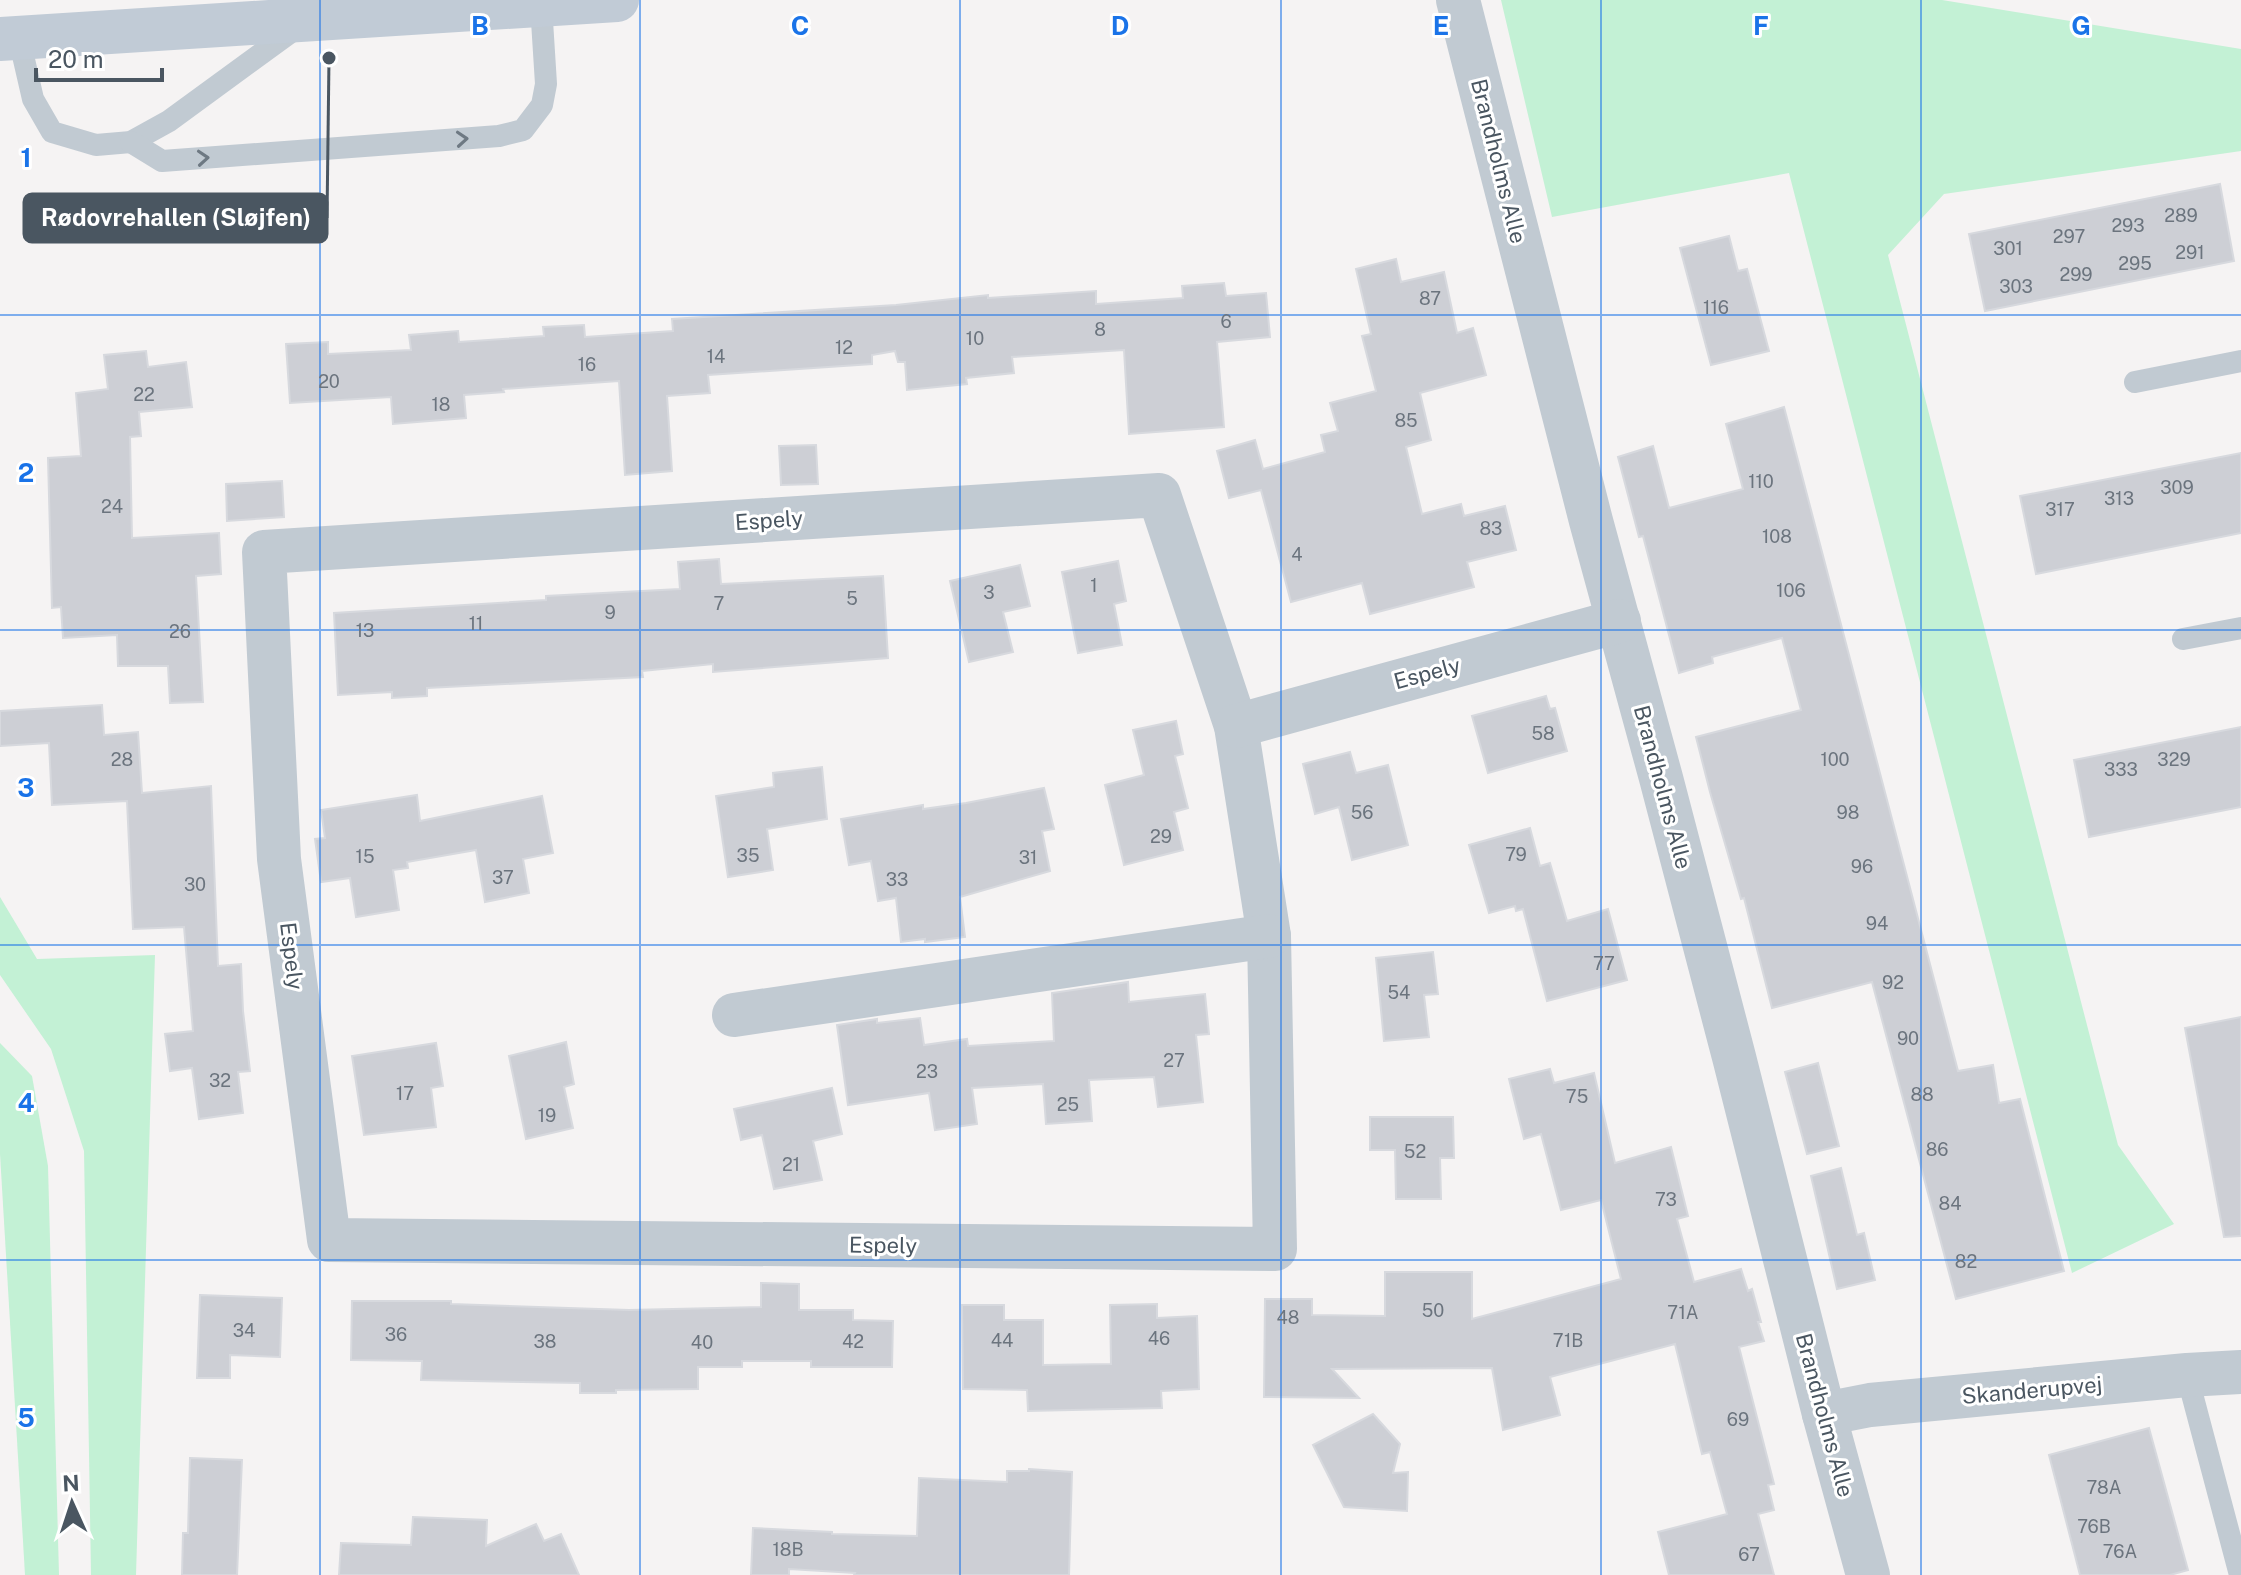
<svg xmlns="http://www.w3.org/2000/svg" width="2241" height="1575" viewBox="0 0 2241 1575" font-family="'Public Sans',sans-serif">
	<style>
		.green { fill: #c3f1d5 }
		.building { fill: #cdcfd5; stroke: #d7d9de; stroke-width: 2 }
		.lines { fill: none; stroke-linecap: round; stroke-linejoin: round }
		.lane { stroke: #c1cad2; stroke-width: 22 }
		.street { stroke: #c1cad2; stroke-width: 44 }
		.secondary { stroke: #c1cbd6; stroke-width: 44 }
		.oneway { stroke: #6e7983 }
		.grid { fill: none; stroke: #1a73e8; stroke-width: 2; stroke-opacity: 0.55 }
		.labels { text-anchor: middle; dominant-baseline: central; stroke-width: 6; stroke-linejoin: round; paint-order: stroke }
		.number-label { font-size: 18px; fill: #6b747e }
		.street-label { font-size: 22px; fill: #4a5661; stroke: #fff }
		.grid-label { font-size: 26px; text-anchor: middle; font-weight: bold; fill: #1a73e8; stroke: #fff; stroke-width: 6; stroke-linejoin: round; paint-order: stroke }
		.leader { fill: none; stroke: #4a5661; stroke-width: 3 }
		.callout-dot { fill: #4a5661; stroke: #fff; stroke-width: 3 }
		.callout { fill: #4a5661; stroke: #4a5661; stroke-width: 3 }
		.callout-label { font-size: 24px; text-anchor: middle; font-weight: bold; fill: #fff }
	</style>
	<rect width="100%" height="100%" fill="#f5f3f3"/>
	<g class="green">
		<polygon points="1501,0 1942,0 2241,49 2241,151 1944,194 1888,255 2118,1145 2174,1224 2072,1273 1789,173 1552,217"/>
		<polygon points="0,897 37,959 155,955 136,1575 91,1575 84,1151 51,1049 0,975"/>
		<polygon points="0,1043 32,1076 48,1166 59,1575 25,1575 0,1154"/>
	</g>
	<g class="building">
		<polygon points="2220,184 2234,261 1985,311 1969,234"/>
		<polygon points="1729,236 1738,271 1747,269 1769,351 1711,365 1680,248"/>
		<polygon points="1396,259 1401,282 1444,272 1457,333 1473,328 1486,375 1420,393 1431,440 1406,447 1422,514 1461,504 1464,516 1505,506 1516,550 1467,562 1474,587 1370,614 1362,583 1291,602 1261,490 1229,498 1217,451 1255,440 1263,469 1325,452 1321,435 1338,431 1330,403 1376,391 1362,336 1371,334 1356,269"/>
		<polygon points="1224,283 1226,296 1266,293 1270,337 1217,342 1224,427 1129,434 1124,350 1012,357 1014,373 966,378 967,384 907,390 905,362 898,362 895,351 872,355 872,364 708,375 710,393 667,396 672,471 625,475 619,381 503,389 504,392 464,395 466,418 393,424 391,397 290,403 286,344 328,342 328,354 411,350 409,335 458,331 459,342 544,336 543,327 584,325 585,337 673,331 672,319 896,305 988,295 988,298 1096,291 1096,304 1183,298 1182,286"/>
		<polygon points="146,351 148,367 186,362 192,407 139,412 141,436 130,437 132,538 219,533 221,574 196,576 203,702 170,703 168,666 118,666 117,635 63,638 61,607 52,608 48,458 81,456 76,393 108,389 104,355"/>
		<polygon points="1784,407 1958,1071 1993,1065 1999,1103 2020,1099 2064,1271 1956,1299 1872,982 1772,1008 1744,898 1741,899 1710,792 1696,737 1801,710 1782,638 1712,657 1713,663 1679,673 1643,536 1639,537 1618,457 1653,446 1669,508 1743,489 1726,424"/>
		<polygon points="816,445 818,484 781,485 779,446"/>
		<polygon points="2241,453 2241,533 2036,574 2020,496"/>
		<polygon points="282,481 284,517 227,521 226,484"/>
		<polygon points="719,559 721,584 883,576 888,658 713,672 713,664 642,671 643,677 427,688 427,696 392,698 392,692 338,695 334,613 546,600 546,596 680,589 678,562"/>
		<polygon points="1118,561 1126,601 1114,604 1122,645 1078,653 1062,572"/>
		<polygon points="1020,565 1030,606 1003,612 1013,652 969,662 950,581"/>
		<polygon points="1546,696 1550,709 1555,708 1567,751 1488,773 1472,716"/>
		<polygon points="102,705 104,735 138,732 142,793 211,786 218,966 241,964 243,1011 250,1071 238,1072 243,1113 199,1119 192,1068 170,1071 165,1034 193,1031 184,927 133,929 127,801 52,805 49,743 0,746 0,711"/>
		<polygon points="1176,721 1183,754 1175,756 1188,808 1174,812 1183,850 1124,865 1105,785 1144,775 1133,730"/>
		<polygon points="2241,727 2241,807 2089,837 2074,760"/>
		<polygon points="1350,752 1356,773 1388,765 1408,845 1352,860 1339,807 1315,814 1303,764"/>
		<polygon points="822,767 827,819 767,829 773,870 728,877 716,796 774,787 773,773"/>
		<polygon points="1044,788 1054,829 1042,831 1050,871 960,897 965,937 925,942 925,939 901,942 896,898 878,901 871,861 849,865 841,819 923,805 923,809 966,803"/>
		<polygon points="417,795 420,821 542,796 553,853 523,859 529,893 485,902 476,850 407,862 408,868 393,870 399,910 356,917 350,878 321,882 315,839 325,838 321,810"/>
		<polygon points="1530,828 1540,866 1550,863 1567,921 1608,909 1627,980 1547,1001 1523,909 1516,911 1515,906 1489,913 1469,845"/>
		<polygon points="1433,952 1438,994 1424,995 1429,1037 1384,1041 1376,958"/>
		<polygon points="1128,982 1129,1002 1205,994 1209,1034 1196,1035 1203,1102 1158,1107 1154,1077 1089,1080 1092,1121 1046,1124 1043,1084 972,1088 977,1124 935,1130 929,1093 848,1105 837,1025 877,1019 877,1023 920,1018 924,1045 967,1039 968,1046 1054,1041 1052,993"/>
		<polygon points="2241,1017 2241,1236 2224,1237 2185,1028"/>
		<polygon points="566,1042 574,1084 564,1087 573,1128 526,1139 509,1056"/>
		<polygon points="436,1043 443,1086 431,1088 436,1127 364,1135 352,1056"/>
		<polygon points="1818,1063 1839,1146 1807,1154 1785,1072"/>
		<polygon points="1550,1069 1554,1083 1594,1073 1615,1163 1671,1147 1688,1216 1677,1219 1694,1282 1741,1269 1748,1291 1752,1289 1761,1322 1758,1322 1764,1341 1739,1347 1774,1484 1768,1485 1774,1510 1758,1514 1774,1575 1669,1575 1658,1532 1727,1514 1710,1452 1702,1454 1675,1344 1550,1377 1560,1415 1503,1430 1492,1368 1332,1369 1359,1398 1264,1397 1265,1299 1312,1299 1312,1315 1385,1316 1385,1272 1472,1272 1472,1319 1621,1279 1601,1200 1561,1210 1541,1134 1524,1139 1509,1079"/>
		<polygon points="832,1088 842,1134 813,1141 822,1180 774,1189 762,1135 741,1140 734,1109"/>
		<polygon points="1370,1117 1453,1117 1454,1158 1440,1158 1441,1199 1396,1199 1395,1150 1370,1150"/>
		<polygon points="1841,1168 1857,1235 1864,1233 1875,1280 1837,1289 1811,1176"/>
		<polygon points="761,1283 799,1284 799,1310 853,1310 853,1320 893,1321 892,1367 811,1367 811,1361 742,1361 742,1367 698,1367 698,1389 616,1390 616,1393 580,1393 580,1383 421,1380 422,1361 351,1360 352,1301 451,1301 451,1304 629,1310 761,1307"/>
		<polygon points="200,1295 282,1298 280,1357 230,1355 230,1378 197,1378"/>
		<polygon points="1157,1304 1157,1318 1197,1316 1199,1389 1161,1391 1162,1408 1028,1411 1027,1390 963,1389 962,1305 1004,1305 1004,1320 1043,1320 1043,1365 1111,1364 1110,1305"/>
		<polygon points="1373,1414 1400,1444 1393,1473 1408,1472 1407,1511 1344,1507 1313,1445"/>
		<polygon points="2149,1428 2188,1570 2170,1575 2080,1575 2049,1455"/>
		<polygon points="190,1458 242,1460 237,1575 182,1575 183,1533 188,1533"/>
		<polygon points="1029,1469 1072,1472 1069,1575 854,1575 855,1573 789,1569 789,1575 751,1575 753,1528 832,1532 832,1534 917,1536 919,1478 1007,1482 1007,1471 1029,1471"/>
		<polygon points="413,1517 487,1520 486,1546 536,1524 544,1541 561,1534 579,1575 339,1575 341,1543 411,1545"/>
	</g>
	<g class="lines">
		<g class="lane">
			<polyline points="19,38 33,99 52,132 96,145 131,142 169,121 299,26"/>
			<polyline points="131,142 162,161 499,136 523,130 542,105 546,84 541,5"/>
			<polyline points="2135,382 2241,361"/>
			<polyline points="2183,639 2241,628"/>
			<polyline points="2187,1375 2240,1575"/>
		</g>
		<g class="street">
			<polyline points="1458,0 1591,521 1661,778 1734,1057 1824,1414 1868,1575"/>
			<polygon points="1159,495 1236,726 1269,936 1275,1249 329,1240 279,859 264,552"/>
			<polyline points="1236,726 1619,621"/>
			<polyline points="734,1015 1269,936"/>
			<polyline points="1824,1414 1870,1405 2187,1375 2241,1372"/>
		</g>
		<polyline class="secondary" points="0,39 617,0"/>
	</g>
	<defs><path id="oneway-chevron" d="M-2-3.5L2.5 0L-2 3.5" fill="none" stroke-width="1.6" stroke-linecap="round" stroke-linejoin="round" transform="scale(2)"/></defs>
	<g class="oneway">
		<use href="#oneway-chevron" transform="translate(462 139) rotate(-4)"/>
		<use href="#oneway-chevron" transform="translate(203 158) rotate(-4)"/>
	</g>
	<path class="grid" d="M320 0V1575M640 0V1575M960 0V1575M1281 0V1575M1601 0V1575M1921 0V1575M0 315H2241M0 630H2241M0 945H2241M0 1260H2241"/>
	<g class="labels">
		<g class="number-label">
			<text x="2181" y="215">289</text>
			<text x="2128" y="225">293</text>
			<text x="2069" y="236">297</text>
			<text x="2008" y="248">301</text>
			<text x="2190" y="252">291</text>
			<text x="2135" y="263">295</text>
			<text x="2076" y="274">299</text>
			<text x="2016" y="286">303</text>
			<text x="1430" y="298">87</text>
			<text x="1716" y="307">116</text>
			<text x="1226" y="321">6</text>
			<text x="1100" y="329">8</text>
			<text x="975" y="338">10</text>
			<text x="844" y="347">12</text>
			<text x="716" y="356">14</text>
			<text x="587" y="364">16</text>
			<text x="329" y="381">20</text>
			<text x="144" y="394">22</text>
			<text x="441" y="404">18</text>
			<text x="1406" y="420">85</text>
			<text x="1761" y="481">110</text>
			<text x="2177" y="487">309</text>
			<text x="2119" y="498">313</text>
			<text x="112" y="506">24</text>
			<text x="2060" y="509">317</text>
			<text x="1491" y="528">83</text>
			<text x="1777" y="536">108</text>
			<text x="1297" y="554">4</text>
			<text x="1094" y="585">1</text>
			<text x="1791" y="590">106</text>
			<text x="989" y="592">3</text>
			<text x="852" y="598">5</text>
			<text x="719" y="603">7</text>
			<text x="610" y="612">9</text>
			<text x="476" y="623">11</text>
			<text x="365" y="630">13</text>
			<text x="180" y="631">26</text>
			<text x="1543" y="733">58</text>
			<text x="122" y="759">28</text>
			<text x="1835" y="759">100</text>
			<text x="2174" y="759">329</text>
			<text x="2121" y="769">333</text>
			<text x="1362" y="812">56</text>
			<text x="1848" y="812">98</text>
			<text x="1161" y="836">29</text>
			<text x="1516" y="854">79</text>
			<text x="748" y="855">35</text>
			<text x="365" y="856">15</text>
			<text x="1028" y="857">31</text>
			<text x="1862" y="866">96</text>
			<text x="503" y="877">37</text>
			<text x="897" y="879">33</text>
			<text x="195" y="884">30</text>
			<text x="1877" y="923">94</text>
			<text x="1604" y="963">77</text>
			<text x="1893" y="982">92</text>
			<text x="1399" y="992">54</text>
			<text x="1908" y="1038">90</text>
			<text x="1174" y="1060">27</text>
			<text x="927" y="1071">23</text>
			<text x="220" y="1080">32</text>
			<text x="405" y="1093">17</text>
			<text x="1922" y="1094">88</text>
			<text x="1577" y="1096">75</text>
			<text x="1068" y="1104">25</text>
			<text x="547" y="1115">19</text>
			<text x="1937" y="1149">86</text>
			<text x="1415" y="1151">52</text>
			<text x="791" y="1164">21</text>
			<text x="1666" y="1199">73</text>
			<text x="1950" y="1203">84</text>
			<text x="1966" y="1261">82</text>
			<text x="1433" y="1310">50</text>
			<text x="1683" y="1312">71A</text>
			<text x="1288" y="1317">48</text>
			<text x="244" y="1330">34</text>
			<text x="396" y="1334">36</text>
			<text x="1159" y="1338">46</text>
			<text x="1002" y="1340">44</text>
			<text x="1568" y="1340">71B</text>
			<text x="545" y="1341">38</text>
			<text x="853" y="1341">42</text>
			<text x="702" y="1342">40</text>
			<text x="1738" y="1419">69</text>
			<text x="2104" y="1487">78A</text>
			<text x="2094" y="1526">76B</text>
			<text x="788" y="1549">18B</text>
			<text x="2120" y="1551">76A</text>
			<text x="1749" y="1554">67</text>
		</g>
		<g class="street-label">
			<text transform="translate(1499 161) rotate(76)">Brandholms Alle</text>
			<text transform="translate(769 520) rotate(-4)">Espely</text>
			<text transform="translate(1427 673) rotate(-15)">Espely</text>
			<text transform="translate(1663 787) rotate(75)">Brandholms Alle</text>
			<text transform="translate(292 956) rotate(83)">Espely</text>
			<text transform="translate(883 1245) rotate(1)">Espely</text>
			<text transform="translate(2032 1390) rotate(-5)">Skanderupvej</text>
			<text transform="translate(1825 1415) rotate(75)">Brandholms Alle</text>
		</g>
	</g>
	<g class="grid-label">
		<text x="480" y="35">B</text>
		<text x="800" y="35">C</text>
		<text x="1120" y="35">D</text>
		<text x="1441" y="35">E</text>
		<text x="1761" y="35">F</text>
		<text x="2081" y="35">G</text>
		<text x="26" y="167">1</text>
		<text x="26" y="482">2</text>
		<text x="26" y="797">3</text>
		<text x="26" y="1112">4</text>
		<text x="26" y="1427">5</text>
	</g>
	<path class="leader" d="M329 58L327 218"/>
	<circle class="callout-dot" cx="329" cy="58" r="8"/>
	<rect class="callout" x="24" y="194" width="303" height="48" rx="8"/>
	<g class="callout-label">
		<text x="176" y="226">Rødovrehallen (Sløjfen)</text>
	</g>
	<g transform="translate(72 1503) rotate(357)" stroke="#ffffff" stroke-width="6" paint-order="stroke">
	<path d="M0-6L14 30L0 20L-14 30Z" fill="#4a5661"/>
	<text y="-12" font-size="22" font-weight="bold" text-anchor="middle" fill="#4a5661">N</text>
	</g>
	<path d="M36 68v12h126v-12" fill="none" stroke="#4a5661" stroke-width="4"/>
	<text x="48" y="68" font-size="24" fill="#4a5661" stroke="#ffffff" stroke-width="6" paint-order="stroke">20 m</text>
</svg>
